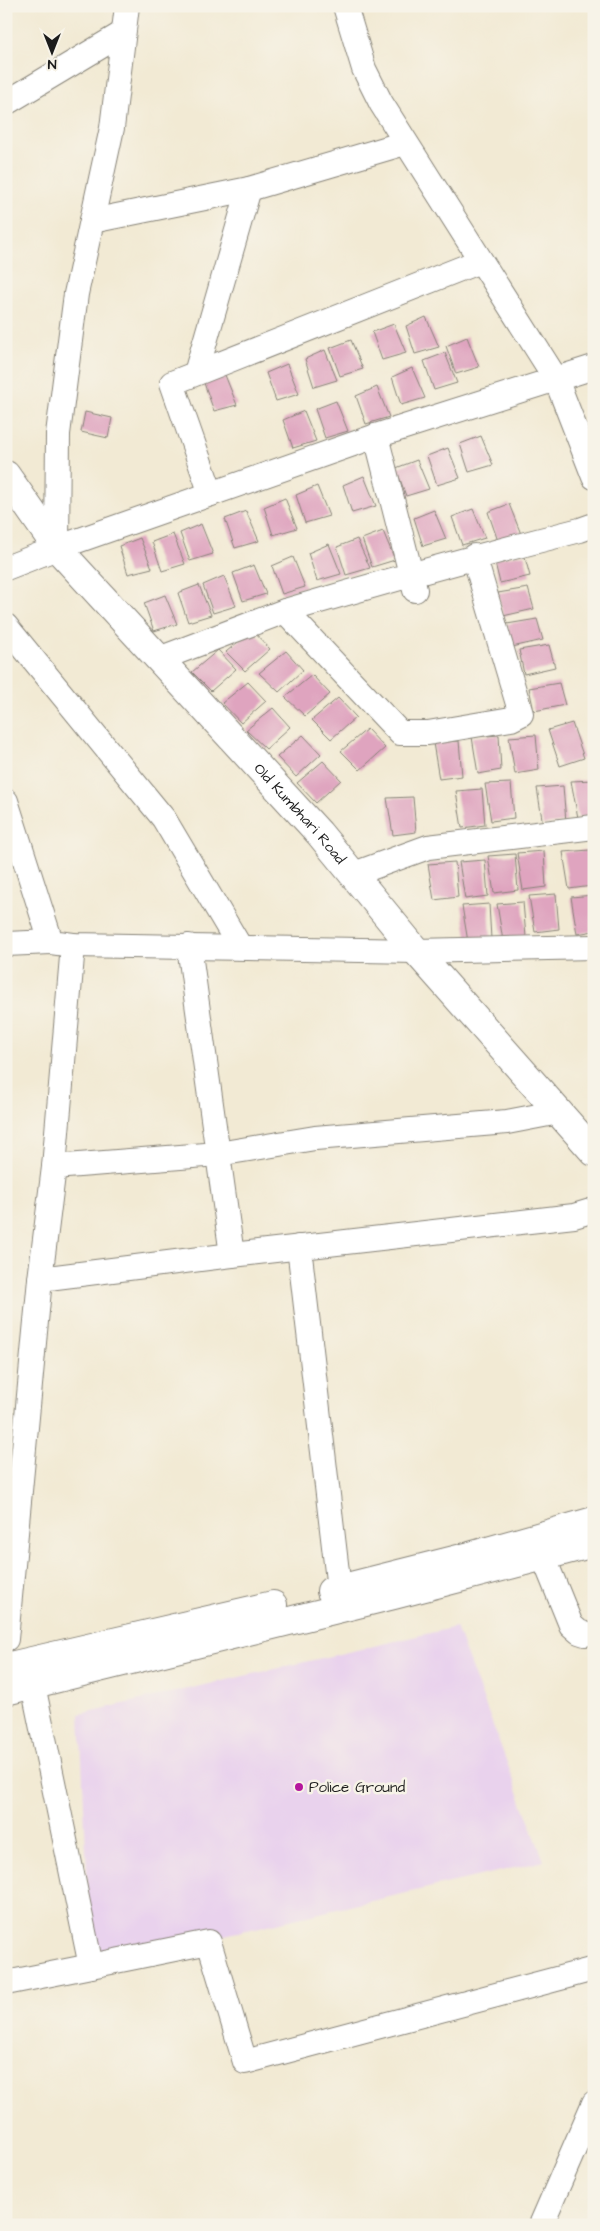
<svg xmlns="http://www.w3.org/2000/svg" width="600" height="2231" viewBox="0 0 600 2231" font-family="'Architects Daughter',sans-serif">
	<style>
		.built { fill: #e9d2ed }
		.building { fill: #dfa4bf }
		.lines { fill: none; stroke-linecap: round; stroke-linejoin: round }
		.minor-casing { stroke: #878378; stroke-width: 26 }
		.major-casing { stroke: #878378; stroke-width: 30 }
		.minor { stroke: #fff; stroke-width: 24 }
		.major { stroke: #fff; stroke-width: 28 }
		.poi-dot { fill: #b5179e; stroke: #f7f3e8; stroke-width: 2 }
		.labels { text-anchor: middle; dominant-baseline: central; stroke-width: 5; stroke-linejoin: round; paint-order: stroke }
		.street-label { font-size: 15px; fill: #1c1c1c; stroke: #f7f3e8 }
		.poi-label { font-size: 15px; fill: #1c1c1c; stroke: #f7f3e8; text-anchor: start }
	</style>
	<rect width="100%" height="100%" fill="#f7f3e8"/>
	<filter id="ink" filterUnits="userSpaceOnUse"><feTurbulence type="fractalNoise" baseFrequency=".02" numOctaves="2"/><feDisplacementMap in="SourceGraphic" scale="10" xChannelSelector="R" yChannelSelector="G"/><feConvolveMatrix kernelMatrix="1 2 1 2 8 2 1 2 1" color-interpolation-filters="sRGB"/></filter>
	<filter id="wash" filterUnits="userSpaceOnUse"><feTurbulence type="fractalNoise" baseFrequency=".0096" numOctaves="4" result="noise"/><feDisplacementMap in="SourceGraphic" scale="20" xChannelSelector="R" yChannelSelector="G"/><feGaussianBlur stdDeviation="1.12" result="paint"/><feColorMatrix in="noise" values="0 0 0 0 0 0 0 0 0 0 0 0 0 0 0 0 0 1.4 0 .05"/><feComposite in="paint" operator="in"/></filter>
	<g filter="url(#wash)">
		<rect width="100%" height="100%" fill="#f2ead4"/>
		<polygon class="built" points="456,1627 544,1861 91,1966 80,1714"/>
		<g id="blocks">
			<g class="building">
				<polygon points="426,317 439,347 415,354 406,326"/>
				<polygon points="394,324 406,353 382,360 372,332"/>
				<polygon points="467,337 479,367 456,374 446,346"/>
				<polygon points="351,340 363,369 340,376 330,348"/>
				<polygon points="325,350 337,380 314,387 305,359"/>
				<polygon points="445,353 457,383 434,390 424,361"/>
				<polygon points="287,364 299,394 276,401 266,373"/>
				<polygon points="412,368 425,398 401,405 392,377"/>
				<polygon points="225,375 237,405 214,411 204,383"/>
				<polygon points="377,387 389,417 366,424 356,396"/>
				<polygon points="336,401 348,431 325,438 315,409"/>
				<polygon points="304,411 316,441 293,448 283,420"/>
				<polygon points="85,412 112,418 108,438 81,432"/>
				<polygon points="481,436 493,465 469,472 460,444"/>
				<polygon points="448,448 460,478 437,485 427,456"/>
				<polygon points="417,460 429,489 406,496 396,468"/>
				<polygon points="364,476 376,506 352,513 343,485"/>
				<polygon points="317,486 329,516 305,523 296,495"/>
				<polygon points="285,498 297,528 273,535 264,507"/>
				<polygon points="509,504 521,534 498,541 488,512"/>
				<polygon points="473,509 485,538 462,545 452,517"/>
				<polygon points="434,510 446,539 423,546 414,518"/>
				<polygon points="246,511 259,541 235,548 225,519"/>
				<polygon points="201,524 213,554 190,561 180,533"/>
				<polygon points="383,531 395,560 372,567 362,539"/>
				<polygon points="173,534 185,564 162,571 152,542"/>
				<polygon points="140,538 152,568 128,574 119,546"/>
				<polygon points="357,539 370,568 346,575 337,547"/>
				<polygon points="329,544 341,574 317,581 308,553"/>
				<polygon points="524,554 530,576 500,583 494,559"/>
				<polygon points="293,557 305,587 282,594 272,566"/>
				<polygon points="254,565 266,594 243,601 233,573"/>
				<polygon points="224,576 236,606 213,613 203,585"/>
				<polygon points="199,585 211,615 188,622 178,593"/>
				<polygon points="528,588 534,609 503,616 498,593"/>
				<polygon points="165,595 177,624 154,631 144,603"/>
				<polygon points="537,619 543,640 512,647 507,624"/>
				<polygon points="252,630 270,649 245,671 226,652"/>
				<polygon points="549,645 555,667 524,674 519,650"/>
				<polygon points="218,650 236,669 211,691 192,672"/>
				<polygon points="286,651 303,670 279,692 259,673"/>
				<polygon points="312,675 330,694 305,716 285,697"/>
				<polygon points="248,682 266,701 241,723 222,703"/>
				<polygon points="559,683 565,705 534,711 529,688"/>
				<polygon points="338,698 356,717 331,739 312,720"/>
				<polygon points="273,708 290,727 266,749 246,730"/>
				<polygon points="572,723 584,758 560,766 548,730"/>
				<polygon points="367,729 385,748 360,770 341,751"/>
				<polygon points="303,735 321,754 296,777 277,757"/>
				<polygon points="499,735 501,770 478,774 472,737"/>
				<polygon points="536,735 539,770 515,774 509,737"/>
				<polygon points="459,741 462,776 439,779 433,743"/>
				<polygon points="323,761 341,780 316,803 297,783"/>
				<polygon points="594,780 594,815 578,818 571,781"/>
				<polygon points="511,783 514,818 491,821 485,784"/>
				<polygon points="563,786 566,822 543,825 537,788"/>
				<polygon points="482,789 485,825 462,828 456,791"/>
				<polygon points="413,797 416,832 393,835 387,798"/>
				<polygon points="590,850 592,886 569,889 563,852"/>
				<polygon points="544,851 546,887 523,890 517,853"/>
				<polygon points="515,854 518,890 494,893 488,856"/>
				<polygon points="485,860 488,896 465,899 459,862"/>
				<polygon points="455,862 458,897 434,900 428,864"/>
				<polygon points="556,894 559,929 535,932 529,896"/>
				<polygon points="594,895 594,931 577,934 571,897"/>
				<polygon points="523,902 526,937 503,941 497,904"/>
				<polygon points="489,904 491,939 468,942 462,906"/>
			</g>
		</g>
	</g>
	<g filter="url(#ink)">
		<use href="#blocks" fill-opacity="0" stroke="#878378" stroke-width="1"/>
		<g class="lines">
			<defs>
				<g id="minor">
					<polyline points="345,6 364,69 381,103 556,379 594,477"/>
					<polyline points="6,103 123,33"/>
					<polyline points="92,221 249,189 405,143"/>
					<polyline points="196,373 249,189"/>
					<polyline points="376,436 415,590"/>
					<polyline points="211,494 172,383 480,261"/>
					<polyline points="57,548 58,434 76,294 112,128 127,6"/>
					<path d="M474 556 521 714 511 719 428 733H400L285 611C383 582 481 555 580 530L594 525"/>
					<polyline points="6,568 57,548 376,436 594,367"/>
					<polyline points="6,626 164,819 240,947"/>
					<polyline points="159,659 285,611"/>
					<polyline points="6,801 51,942 73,945 416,951 594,947"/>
					<polyline points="354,874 428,847 594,827"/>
					<polyline points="6,944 51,942"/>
					<polyline points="73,945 54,1167 40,1279 232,1255"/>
					<polyline points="189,946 232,1255 574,1216 594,1210"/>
					<polyline points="54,1167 218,1154 315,1138 507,1122 559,1112"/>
					<polyline points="299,1247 339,1589"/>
					<polyline points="543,1556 571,1625 579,1632 585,1634"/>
					<polyline points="6,1639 40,1279"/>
					<polyline points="33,1685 91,1966 209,1942 245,2062 594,1969"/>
					<polyline points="6,1983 91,1966"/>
					<polyline points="541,2225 594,2103"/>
				</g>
				<g id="major">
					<path id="s1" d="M6 475 57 548 319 833 416 951 594 1152"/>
					<polyline points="331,1591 470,1556 594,1521"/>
					<polyline points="6,1667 273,1605"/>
					<polyline points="6,1691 394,1595 594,1543"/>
				</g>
			</defs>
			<use href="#minor" class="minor-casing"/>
			<use href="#major" class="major-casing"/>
			<use href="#minor" class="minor"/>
			<use href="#major" class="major"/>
		</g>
	</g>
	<circle class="poi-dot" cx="299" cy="1787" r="5"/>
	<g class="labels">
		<g class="street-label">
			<text stroke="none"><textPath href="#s1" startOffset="449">Old Kumbhari Road</textPath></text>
		</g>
		<g class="poi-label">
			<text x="309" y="1787">Police Ground</text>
		</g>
	</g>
	<rect width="600" height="2231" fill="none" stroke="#f7f3e8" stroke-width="25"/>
	<g transform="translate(52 52) rotate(180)" stroke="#f7f3e8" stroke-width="4" paint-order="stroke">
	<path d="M0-4L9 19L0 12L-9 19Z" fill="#1c1c1c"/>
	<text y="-8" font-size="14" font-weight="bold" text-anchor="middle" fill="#1c1c1c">N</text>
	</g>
</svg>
